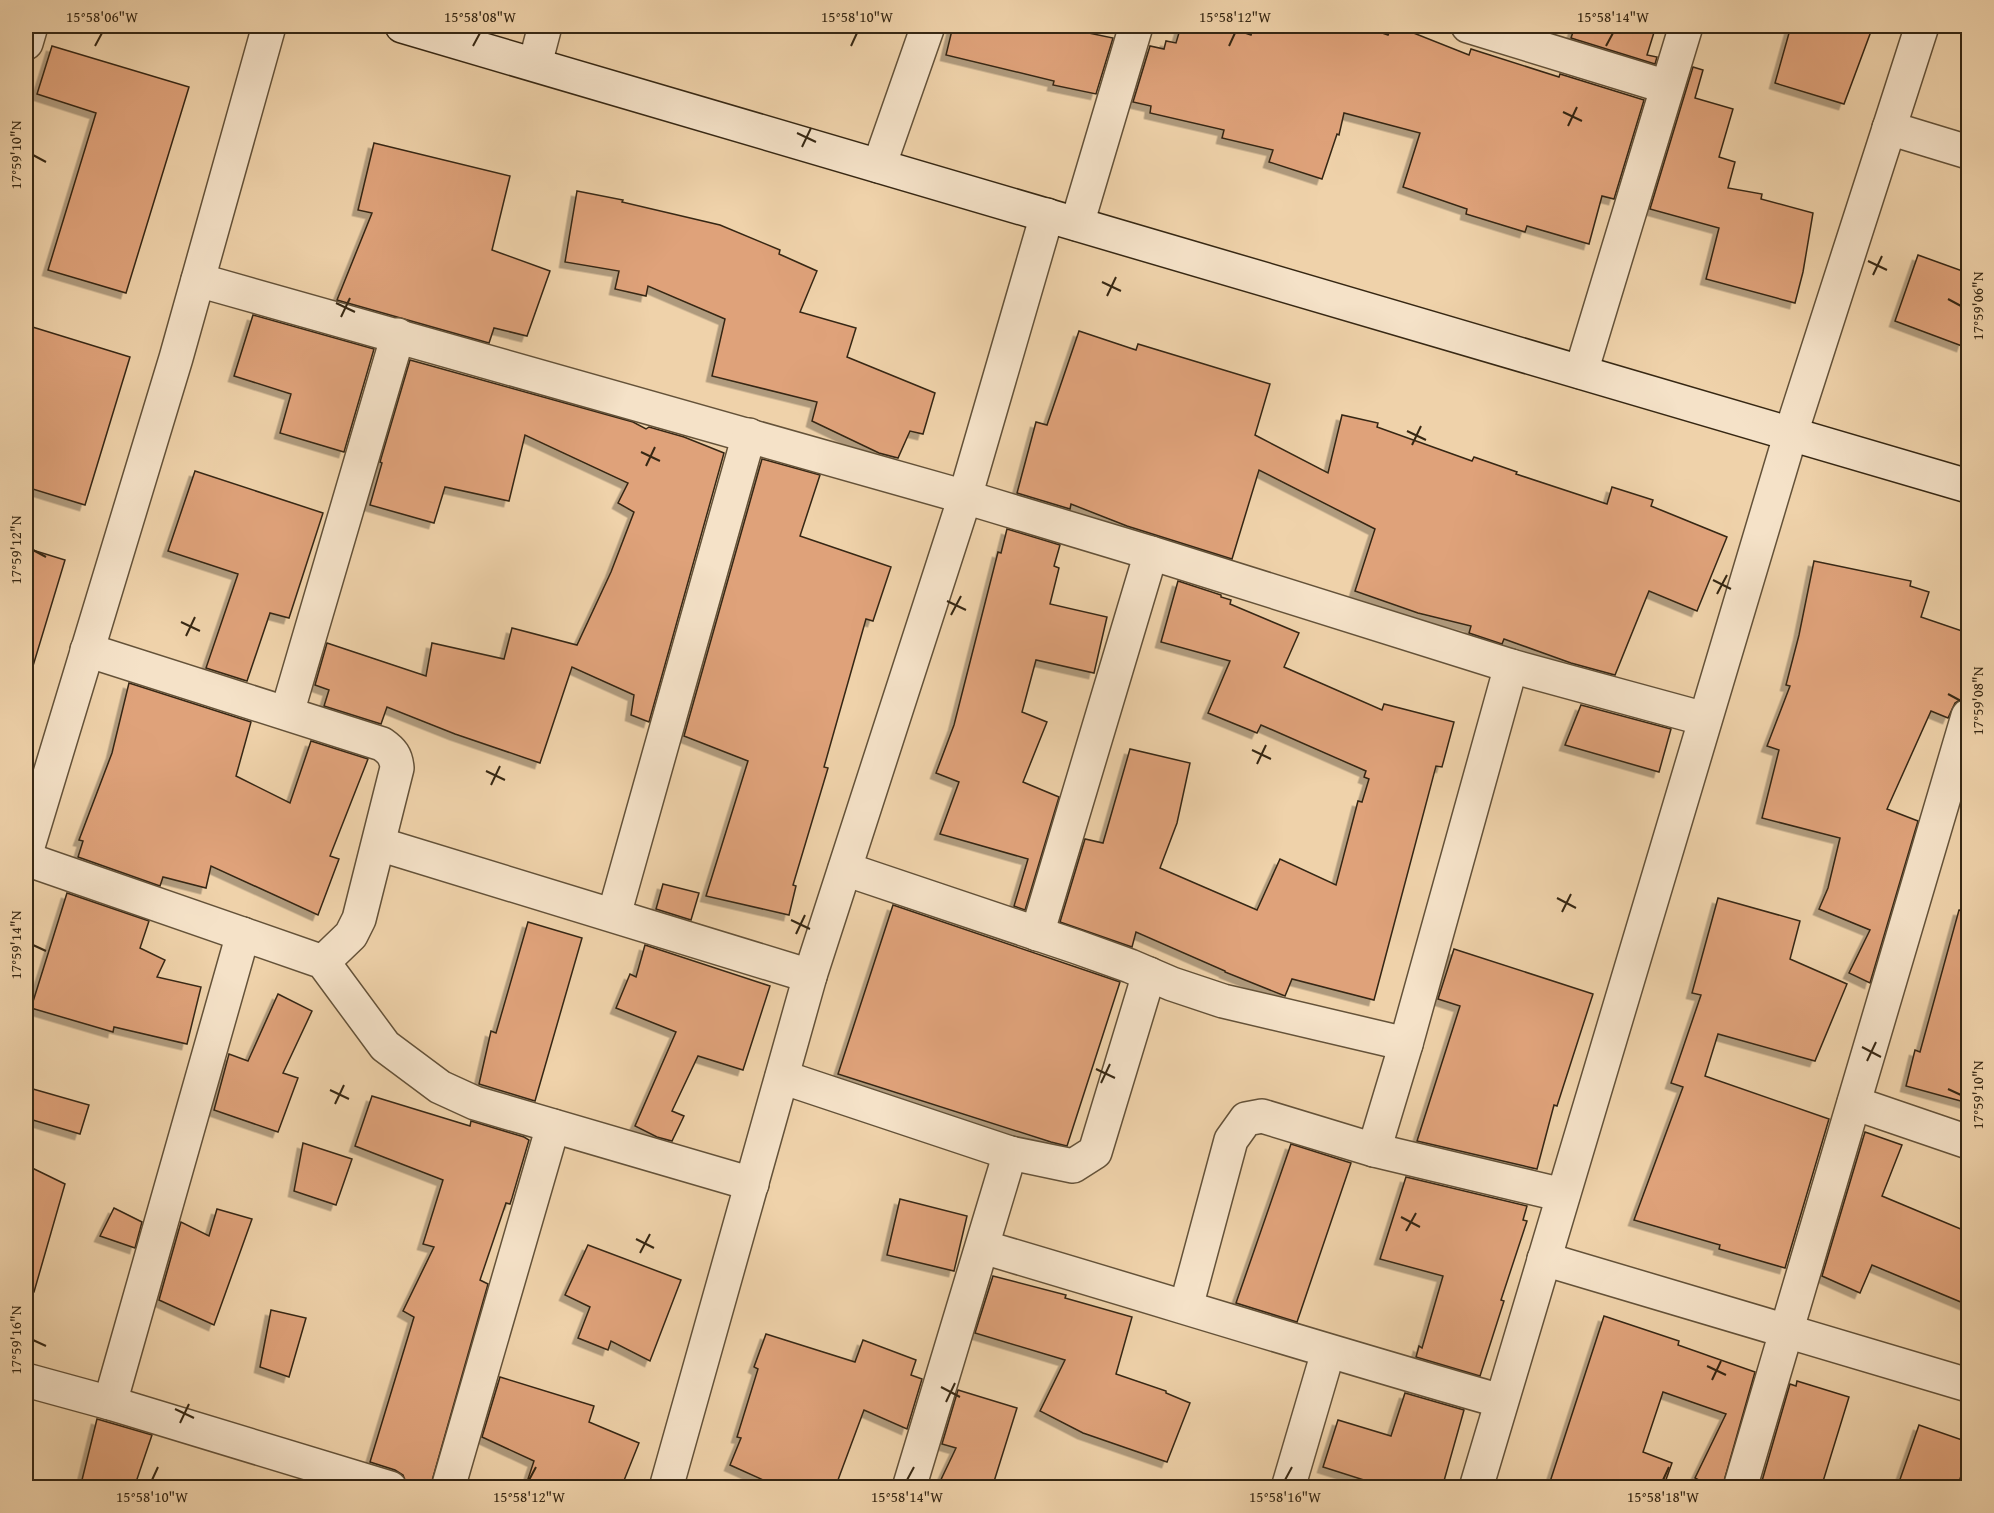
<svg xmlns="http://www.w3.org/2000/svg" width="1994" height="1513" viewBox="0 0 1994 1513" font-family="'Gentium Book Plus',serif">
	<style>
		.building { fill: #dfa27a; stroke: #362713; stroke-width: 1.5; filter: url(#shadow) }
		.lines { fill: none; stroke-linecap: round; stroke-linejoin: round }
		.street-casing { stroke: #645239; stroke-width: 36 }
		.secondary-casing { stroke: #362713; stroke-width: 36 }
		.street { stroke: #f5e2c8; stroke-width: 33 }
		.secondary { stroke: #f5e2c8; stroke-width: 33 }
		.ticks { fill: none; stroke: #362713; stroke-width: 2 }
		.neatline { fill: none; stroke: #362713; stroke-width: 2 }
		.ticks-label { font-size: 15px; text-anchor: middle; fill: #362713 }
	</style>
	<defs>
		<filter id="shadow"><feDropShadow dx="-5.5" dy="5.5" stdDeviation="0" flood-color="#0004"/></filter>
	</defs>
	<rect width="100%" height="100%" fill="#efd2aa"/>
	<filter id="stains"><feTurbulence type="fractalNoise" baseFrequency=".00333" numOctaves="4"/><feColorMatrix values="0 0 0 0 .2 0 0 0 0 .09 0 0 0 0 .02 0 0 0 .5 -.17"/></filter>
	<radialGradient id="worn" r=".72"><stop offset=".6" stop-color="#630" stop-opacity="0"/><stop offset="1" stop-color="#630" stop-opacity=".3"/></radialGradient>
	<g class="building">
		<polygon points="953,26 1055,26 1113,38 1096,94 1053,85 1054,81 946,55"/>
		<polygon points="1181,26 1224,26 1251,35 1254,26 1362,26 1388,35 1392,26 1396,26 1469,55 1471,49 1559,77 1560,74 1644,100 1614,199 1602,196 1589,244 1527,226 1525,232 1466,214 1467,209 1403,187 1420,133 1344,113 1339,135 1337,134 1322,179 1269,162 1273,150 1222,138 1224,130 1150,113 1151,106 1133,102 1150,46 1164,49 1166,41 1176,43"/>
		<polygon points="1575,26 1656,26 1647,55 1657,57 1655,64 1571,38"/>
		<polygon points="1791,26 1873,26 1844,104 1775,83"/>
		<polygon points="52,46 189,87 126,293 48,270 96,113 37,94"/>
		<polygon points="1693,67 1703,70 1695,98 1733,109 1719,157 1735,162 1728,188 1762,194 1761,199 1813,213 1803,272 1795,303 1706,279 1719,228 1650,209"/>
		<polygon points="374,143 510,176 492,250 550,271 527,336 494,328 489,343 337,300 372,213 358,210"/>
		<polygon points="577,191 623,200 622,202 720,225 780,250 779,254 817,271 800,312 856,328 847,357 935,393 923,434 910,431 898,458 879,453 812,421 817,402 712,376 725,319 648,286 646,296 615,289 619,271 565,262"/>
		<polygon points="1918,255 1968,273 1968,328 1962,346 1895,321"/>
		<polygon points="253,315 374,349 344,452 280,433 291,394 234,376"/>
		<polygon points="26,325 130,357 85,505 26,487"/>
		<polygon points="1079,331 1136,350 1138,344 1270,384 1255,435 1328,473 1342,415 1378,423 1377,427 1472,461 1474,457 1517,472 1516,474 1607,504 1612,487 1653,500 1651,506 1727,537 1697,611 1649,591 1615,675 1571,663 1504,639 1502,644 1469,633 1471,626 1418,613 1355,591 1375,529 1259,470 1232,559 1127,526 1071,504 1070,509 1017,493 1036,422 1047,425"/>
		<polygon points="410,360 633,422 646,429 649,427 684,437 724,453 649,722 631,715 634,695 572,667 540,763 455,734 387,707 381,724 324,706 329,690 315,685 327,643 426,676 432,643 504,659 512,628 577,645 611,572 634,512 618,503 628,483 525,435 509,501 445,487 434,523 370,505 382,463 380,462"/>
		<polygon points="762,459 820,475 800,536 891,567 873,621 866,619 824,767 828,768 793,885 796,886 789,915 706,896 748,761 684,736"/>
		<polygon points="195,471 323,513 289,618 270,613 247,681 206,668 238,574 168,551"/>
		<polygon points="1007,529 1060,545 1054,566 1059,568 1050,604 1107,617 1094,673 1036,660 1022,712 1047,722 1023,782 1059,797 1025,910 1014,906 1028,859 940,834 959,782 936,773 954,725 998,552 1001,553"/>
		<polygon points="26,548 65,560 33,666 26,665"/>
		<polygon points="1814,561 1911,581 1910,586 1929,592 1921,617 1968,633 1968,685 1963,698 1955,703 1948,718 1931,711 1887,809 1918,821 1870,983 1849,973 1870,930 1819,909 1828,888 1840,838 1762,818 1779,750 1767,746 1790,686 1786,685 1799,635"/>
		<polygon points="1178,581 1221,595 1221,597 1231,600 1230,604 1299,633 1284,667 1382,710 1384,704 1454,722 1442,767 1436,766 1374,1000 1292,979 1285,996 1225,972 1225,971 1136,932 1132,947 1060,922 1085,839 1103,843 1130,749 1190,763 1177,823 1160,868 1257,910 1280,859 1336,885 1358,801 1362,802 1369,779 1364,777 1366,771 1261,725 1257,733 1208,713 1230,661 1161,642"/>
		<polygon points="129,683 251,722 236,776 290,803 311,741 368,759 330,856 339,859 318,915 211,866 206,888 163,877 160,886 78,857 83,841 79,840 112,753"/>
		<polygon points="1581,705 1671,729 1659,772 1565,745"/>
		<polygon points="663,884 699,893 691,920 656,909"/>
		<polygon points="67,893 149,921 140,948 165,960 157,977 201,987 187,1044 114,1027 113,1032 31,1008"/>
		<polygon points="1718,898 1800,921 1790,959 1847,984 1815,1061 1718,1034 1705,1076 1829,1119 1785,1268 1719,1249 1720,1245 1634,1220 1683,1087 1671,1083 1701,995 1692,993"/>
		<polygon points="893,905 1120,982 1067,1146 1051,1142 838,1074"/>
		<polygon points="1959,910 1968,911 1968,1103 1906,1086 1915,1050 1920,1052"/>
		<polygon points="528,922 582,938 535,1101 479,1084 491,1031 496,1033"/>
		<polygon points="645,945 770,986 743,1070 698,1056 672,1111 684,1116 672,1141 657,1137 635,1126 676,1032 616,1008 630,974 636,977"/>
		<polygon points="1454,949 1593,994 1557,1106 1554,1105 1537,1169 1417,1141 1460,1006 1438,999"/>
		<polygon points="278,994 312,1011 283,1073 298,1078 278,1132 214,1110 229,1054 248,1061"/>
		<polygon points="26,1087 89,1105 80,1134 26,1118"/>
		<polygon points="372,1096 470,1126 471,1121 524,1137 529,1140 512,1198 510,1204 506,1203 480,1280 488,1284 430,1488 408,1488 403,1475 395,1470 370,1462 414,1317 403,1311 434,1247 423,1244 443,1180 355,1146"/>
		<polygon points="1865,1132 1902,1145 1882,1196 1968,1232 1968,1305 1872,1265 1860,1293 1822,1276"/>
		<polygon points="303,1143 352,1159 336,1205 294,1191"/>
		<polygon points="1291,1144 1351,1163 1297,1322 1236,1303"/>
		<polygon points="26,1165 65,1184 34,1292 26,1291"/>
		<polygon points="1406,1177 1527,1206 1523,1220 1527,1221 1501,1300 1504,1301 1480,1376 1416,1357 1419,1346 1422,1348 1443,1276 1380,1259"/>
		<polygon points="900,1199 967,1216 954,1271 887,1255"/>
		<polygon points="114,1208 142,1222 135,1248 100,1236"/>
		<polygon points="217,1209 252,1219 214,1325 159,1300 181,1222 209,1236"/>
		<polygon points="588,1245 681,1280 650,1361 611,1341 608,1350 578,1338 590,1307 565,1295"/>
		<polygon points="993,1276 1066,1295 1065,1298 1132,1317 1116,1374 1166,1391 1166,1393 1190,1403 1167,1462 1083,1433 1040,1411 1065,1360 975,1333"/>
		<polygon points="271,1310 306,1318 289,1377 260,1367"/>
		<polygon points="1604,1316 1679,1341 1678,1345 1755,1372 1722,1488 1714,1488 1695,1478 1726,1414 1663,1392 1643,1452 1672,1463 1663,1488 1548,1488"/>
		<polygon points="766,1334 855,1362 863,1340 916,1360 911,1375 922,1379 907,1429 864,1410 835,1488 781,1488 730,1465 741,1438 737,1437 758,1369 754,1367"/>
		<polygon points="500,1377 594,1406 589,1422 639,1443 621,1488 525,1488 534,1461 482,1437"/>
		<polygon points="1797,1381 1849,1397 1821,1488 1760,1488 1790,1384 1796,1386"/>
		<polygon points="958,1390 1017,1408 992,1488 937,1488 956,1448 942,1444"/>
		<polygon points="1405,1393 1464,1410 1442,1488 1389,1488 1323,1467 1338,1420 1391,1436"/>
		<polygon points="97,1419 152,1435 134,1488 80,1488"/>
		<polygon points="1919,1425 1968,1442 1968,1455 1957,1488 1897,1488"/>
	</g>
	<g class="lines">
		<defs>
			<g id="street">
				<polyline points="1468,26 1667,87"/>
				<polyline points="26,43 31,26"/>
				<polyline points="535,64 545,26"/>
				<polyline points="1889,128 1968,152"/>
				<polyline points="879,166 928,26"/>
				<polyline points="1077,224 1136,26"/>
				<polyline points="198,280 965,497 1151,553 1511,666 1705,719"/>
				<polyline points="1581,372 1686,26"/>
				<path d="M87 650 382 744C392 751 396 756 397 768L359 919 351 935 323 962"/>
				<polyline points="287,713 398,335"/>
				<polyline points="379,844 810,976"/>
				<polyline points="26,853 176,358 269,26"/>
				<polyline points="26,859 323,962 385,1046 440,1087 475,1103 752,1184"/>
				<polyline points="845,869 1077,947 1130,966 1172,984 1223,1001 1406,1044"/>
				<polyline points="614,915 749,435"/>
				<polyline points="1037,934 1151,553"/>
				<polyline points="782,1077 1010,1153 1073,1166 1095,1152 1149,974"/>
				<polyline points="1854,1103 1968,1142"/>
				<polyline points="1374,1150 1406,1044 1511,666"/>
				<path d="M983 1247C1156 1298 1328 1352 1501 1401"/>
				<polyline points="1544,1259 1968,1385"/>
				<polyline points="1186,1307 1231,1140 1246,1119 1262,1116 1374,1150 1563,1195"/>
				<polyline points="26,1380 110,1403 390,1488"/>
				<polyline points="110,1403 243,934"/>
				<polyline points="448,1488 553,1126"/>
				<polyline points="666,1488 810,976 965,497 1047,215"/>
				<polyline points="909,1488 1010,1153"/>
				<polyline points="1288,1488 1328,1352"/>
				<polyline points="1476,1488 1791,433 1922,26"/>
				<polyline points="1740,1488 1968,716"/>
			</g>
			<polyline id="secondary" points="402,26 1968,486"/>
		</defs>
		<use href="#street" class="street-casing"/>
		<use href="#secondary" class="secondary-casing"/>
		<use href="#street" class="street"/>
		<use href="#secondary" class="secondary"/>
	</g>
	<path class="ticks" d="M95 46 102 33M473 46 480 33M851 46 857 33M1229 46 1235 33M1606 46 1613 33M1563 112 1582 121M1568 126 1577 107M797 133 816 142M802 147 811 128M33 155 46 162M1868 261 1887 270M1873 275 1882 256M1102 282 1121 291M1107 296 1116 277M1948 299 1961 306M336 303 355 312M341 317 350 298M1407 431 1426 440M1412 445 1421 426M641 452 660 461M646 466 655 447M33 550 46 557M1713 580 1731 589M1717 594 1727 575M947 601 966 610M951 615 961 596M181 622 200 631M186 636 195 617M1948 694 1961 701M1252 750 1271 759M1257 764 1266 745M486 771 505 780M491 785 500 766M1557 898 1576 908M1562 912 1571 894M791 920 810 929M796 934 805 915M33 945 46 951M1862 1047 1881 1057M1867 1061 1876 1042M1096 1069 1115 1078M1101 1083 1110 1064M1948 1089 1961 1095M330 1090 349 1099M335 1104 344 1085M1401 1217 1420 1227M1406 1231 1416 1213M636 1239 654 1248M640 1253 650 1234M33 1340 46 1346M1707 1366 1726 1375M1712 1380 1721 1361M941 1387 960 1397M946 1402 955 1383M175 1409 194 1418M180 1423 189 1404M152 1480 158 1467M529 1480 536 1467M907 1480 914 1467M1285 1480 1292 1467M1663 1480 1669 1467"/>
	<rect width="1994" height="1513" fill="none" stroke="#efd2aa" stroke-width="66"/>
	<rect x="33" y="33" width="1928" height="1447" class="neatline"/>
	<g class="ticks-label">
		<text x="102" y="22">15°58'06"W</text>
		<text x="480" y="22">15°58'08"W</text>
		<text x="857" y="22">15°58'10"W</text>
		<text x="1235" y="22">15°58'12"W</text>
		<text x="1613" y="22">15°58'14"W</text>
		<text transform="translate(16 155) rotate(-90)" y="5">17°59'10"N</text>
		<text transform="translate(1978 306) rotate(-90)" y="5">17°59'06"N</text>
		<text transform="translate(16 550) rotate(-90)" y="5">17°59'12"N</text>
		<text transform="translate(1978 701) rotate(-90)" y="5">17°59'08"N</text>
		<text transform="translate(16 945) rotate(-90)" y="5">17°59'14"N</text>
		<text transform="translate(1978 1095) rotate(-90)" y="5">17°59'10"N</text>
		<text transform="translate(16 1340) rotate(-90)" y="5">17°59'16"N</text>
		<text x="152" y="1502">15°58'10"W</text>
		<text x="529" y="1502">15°58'12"W</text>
		<text x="907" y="1502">15°58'14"W</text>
		<text x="1285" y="1502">15°58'16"W</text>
		<text x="1663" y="1502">15°58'18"W</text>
	</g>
	<rect width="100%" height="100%" filter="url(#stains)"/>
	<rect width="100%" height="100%" fill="url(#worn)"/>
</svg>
